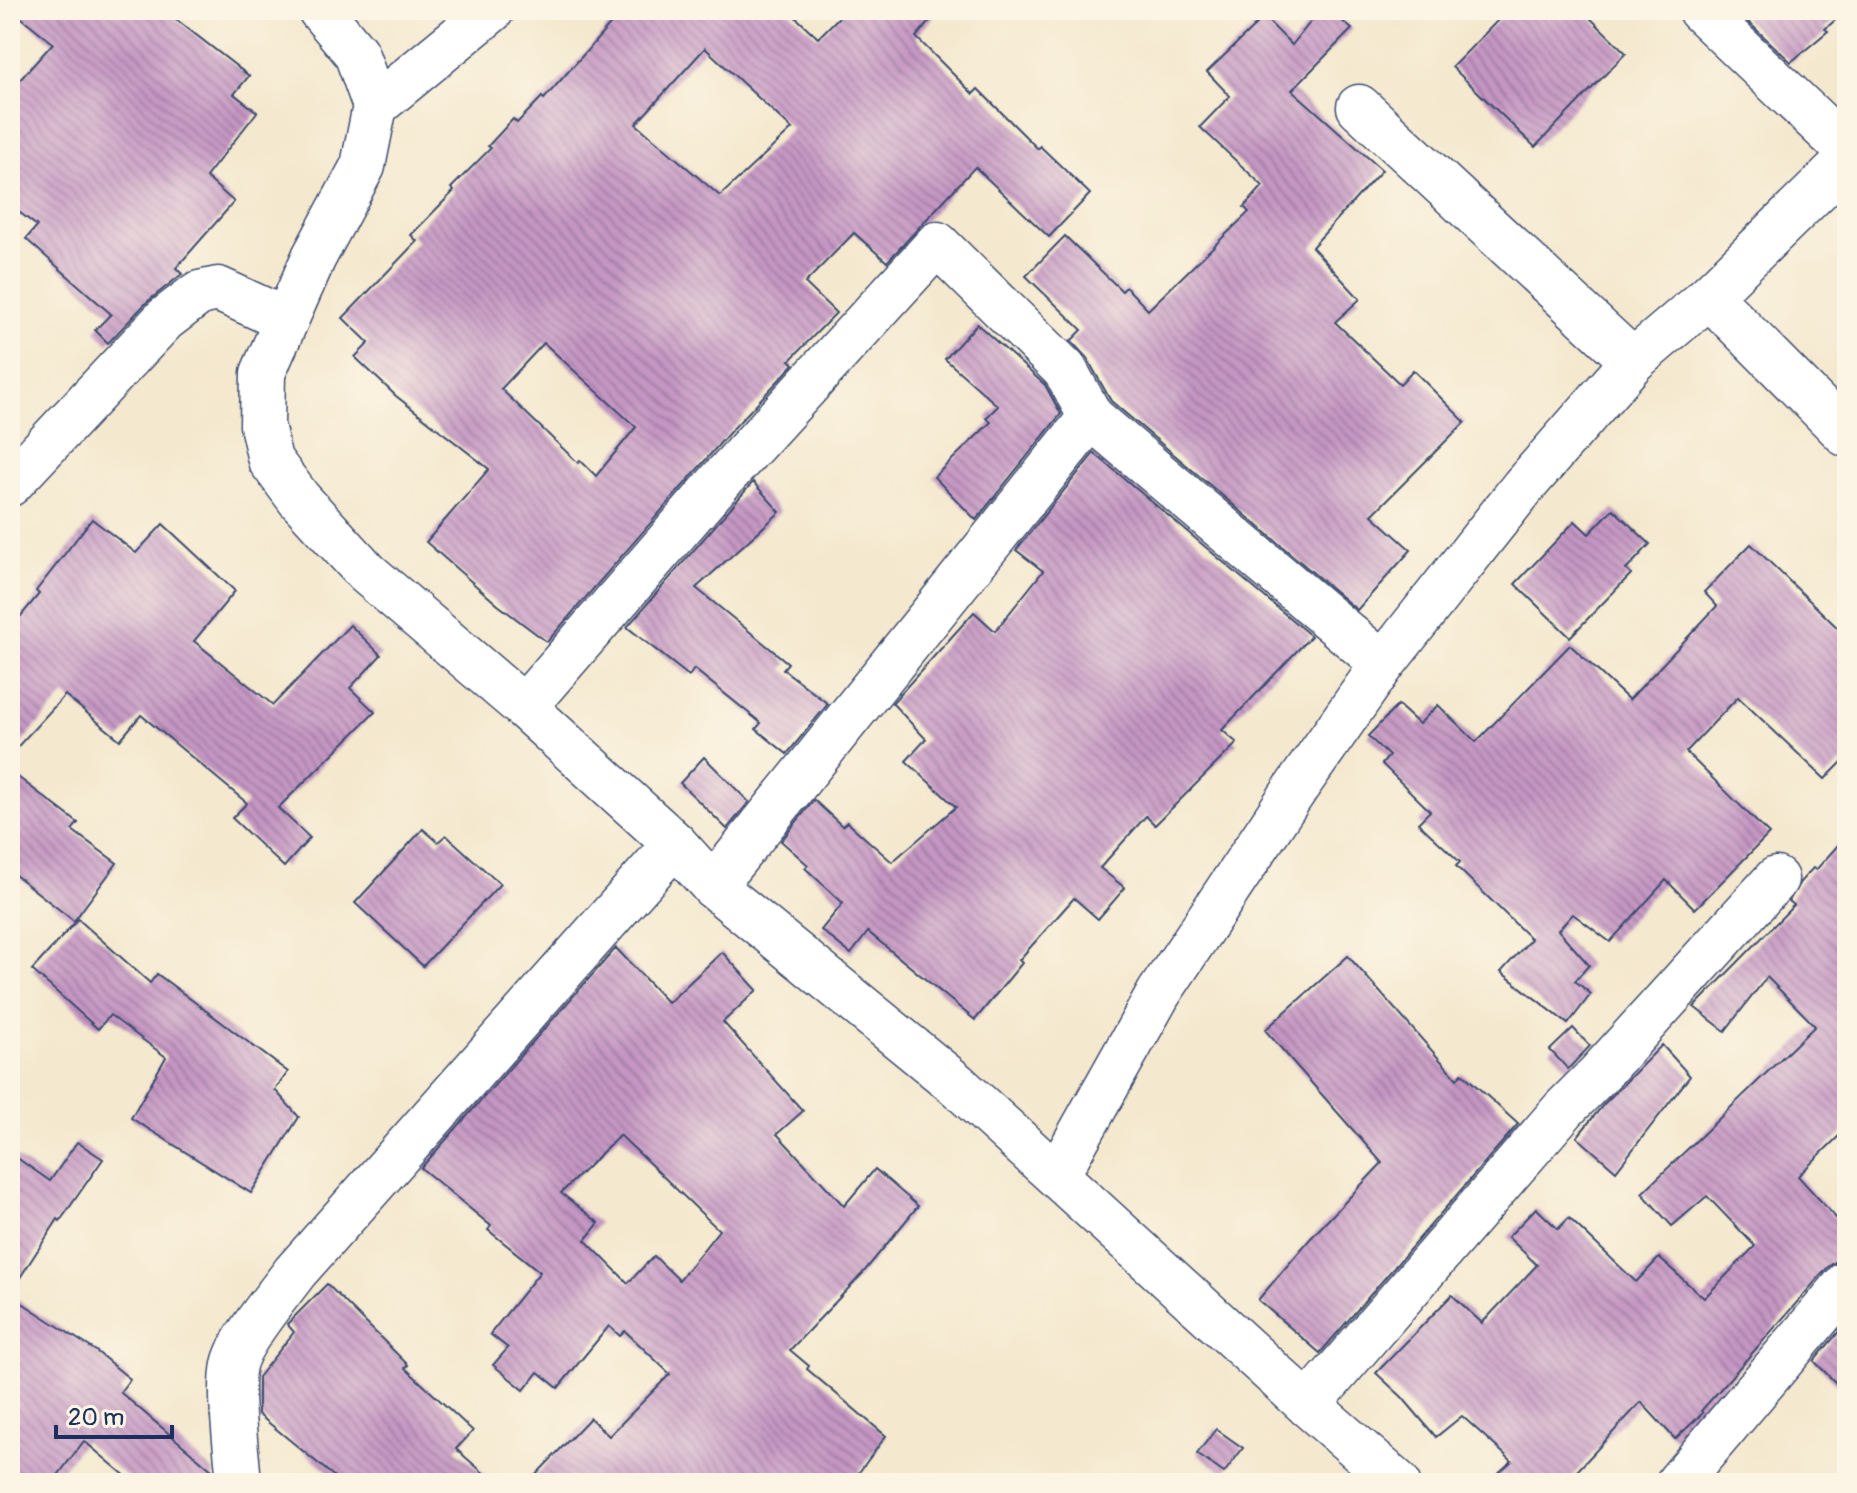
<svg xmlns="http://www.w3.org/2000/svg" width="1857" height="1493" viewBox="0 0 1857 1493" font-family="Pangolin,sans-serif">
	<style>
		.building { fill: url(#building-back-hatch); fill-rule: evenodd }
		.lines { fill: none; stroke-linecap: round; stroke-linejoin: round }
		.minor-casing { stroke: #3c4b6f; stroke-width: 47 }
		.minor { stroke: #fff; stroke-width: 44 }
	</style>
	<defs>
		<pattern id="building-back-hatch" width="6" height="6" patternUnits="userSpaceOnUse" patternTransform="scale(2)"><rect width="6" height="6" fill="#c596c3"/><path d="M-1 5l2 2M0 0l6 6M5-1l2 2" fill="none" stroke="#9f7ba2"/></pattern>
	</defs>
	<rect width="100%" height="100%" fill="#fcf5e5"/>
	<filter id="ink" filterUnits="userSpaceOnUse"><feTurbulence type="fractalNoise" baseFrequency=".0125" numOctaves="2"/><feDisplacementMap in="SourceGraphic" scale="16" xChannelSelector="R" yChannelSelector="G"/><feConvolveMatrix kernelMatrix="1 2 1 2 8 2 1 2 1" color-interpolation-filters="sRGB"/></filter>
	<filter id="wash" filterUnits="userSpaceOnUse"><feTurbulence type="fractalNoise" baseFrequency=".006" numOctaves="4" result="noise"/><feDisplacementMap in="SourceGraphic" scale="32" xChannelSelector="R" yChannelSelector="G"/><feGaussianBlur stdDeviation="1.8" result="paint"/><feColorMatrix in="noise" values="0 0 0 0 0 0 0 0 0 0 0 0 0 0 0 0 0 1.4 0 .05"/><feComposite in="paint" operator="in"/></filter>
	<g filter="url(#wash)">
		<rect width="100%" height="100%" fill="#f4e8ce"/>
		<g id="blocks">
			<g class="building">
				<polygon points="12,10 164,10 249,76 234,94 257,112 206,177 234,202 176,268 182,274 147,302 108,343 95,330 111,314 26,239 37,226 10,205 10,91 53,43"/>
				<path d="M623 10H788L818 38 846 10H939L916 37 973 94 978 89 1038 149 1040 146 1090 194 1049 237 975 167 887 262 854 233 805 283 836 313 790 360 794 364 729 433 547 642 498 605 426 542 489 469 396 396 355 357 369 343 343 318 417 241 411 235 454 191 451 188 491 148 488 146 513 119 517 123 542 97 544 99ZM705 48 792 129 720 196 636 124ZM544 343 636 427 596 476 580 460 578 463 501 389Z"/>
				<polygon points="1320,10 1329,10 1352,29 1292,90 1382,170 1312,247 1360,299 1335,322 1400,384 1413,370 1465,422 1372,515 1411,550 1357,610 1111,401 1087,358 1071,341 1082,330 1026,276 1065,236 1122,291 1126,287 1148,310 1249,212 1244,207 1263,186 1200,127 1230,96 1207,72 1264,17 1292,45"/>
				<polygon points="1508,10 1582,10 1626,53 1535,147 1452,67"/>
				<polygon points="1753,10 1847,10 1825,29 1828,31 1791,62 1744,18"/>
				<polygon points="977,324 1045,385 1061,414 976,520 934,477 991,422 986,418 998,406 945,359"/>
				<polygon points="1094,453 1311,636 1222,730 1237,743 1155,825 1146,816 1100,868 1125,888 1098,919 1074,898 1019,960 1022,963 975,1020 868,932 851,954 821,930 843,903 805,868 808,865 781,841 814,800 842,826 847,822 892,862 956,807 906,761 926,739 892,703 974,612 995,631 1043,571 1016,550"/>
				<polygon points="753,482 780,512 696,588 788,663 783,669 828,704 787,754 756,729 761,723 694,669 689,676 627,627"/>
				<polygon points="1613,509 1650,544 1626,570 1631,574 1570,637 1515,584 1575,521 1589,534"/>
				<polygon points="92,519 136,553 163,524 235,591 194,641 273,705 350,625 381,655 350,688 375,712 278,808 310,838 284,867 232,818 247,803 141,715 120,740 65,695 10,755 10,629 39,594 36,591"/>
				<polygon points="1751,544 1847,637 1847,757 1825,779 1738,697 1686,752 1769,834 1695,909 1666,880 1610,942 1573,914 1558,930 1589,965 1575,981 1591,994 1568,1024 1501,972 1531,939 1456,866 1460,862 1418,823 1430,811 1382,764 1389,756 1368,736 1398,705 1419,724 1438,705 1476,742 1570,645 1629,700 1717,606 1704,592"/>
				<polygon points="704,757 749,802 727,829 680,783"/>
				<polygon points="10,771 78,823 72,830 117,863 74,921 10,871"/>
				<polygon points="423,829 438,842 446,835 500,884 423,966 355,903"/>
				<polygon points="1847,835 1847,1128 1798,1176 1847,1230 1847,1259 1838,1260 1828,1267 1701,1411 1703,1413 1675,1439 1641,1402 1566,1483 1487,1483 1512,1461 1462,1416 1436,1437 1402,1397 1376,1373 1452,1295 1482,1323 1537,1265 1508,1237 1536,1208 1558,1229 1569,1218 1636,1282 1659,1258 1704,1298 1755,1246 1707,1196 1672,1226 1642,1193 1815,1026 1767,977 1725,1031 1694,1007 1794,905 1789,901 1800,882 1813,868 1816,870"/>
				<polygon points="78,919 150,983 157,974 288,1072 275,1090 299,1117 251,1193 131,1118 166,1057 110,1015 98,1029 32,970"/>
				<path d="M616 948 668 1003 722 952 757 990 723 1022 803 1111 777 1134 844 1206 875 1169 918 1206 863 1273 790 1350 809 1366 807 1369 886 1436 851 1483H528L590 1418 609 1436 670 1374 625 1331 620 1336 609 1326 558 1388 538 1372 524 1390 493 1365 508 1348 490 1334 540 1272 488 1230 491 1226 421 1168ZM620 1135 719 1230 679 1280 654 1256 628 1283 585 1240 599 1223 561 1193Z"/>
				<polygon points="1348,956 1457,1079 1462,1073 1518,1124 1320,1353 1258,1300 1310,1239 1382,1163 1265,1030"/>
				<polygon points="1573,1028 1590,1046 1568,1069 1550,1050"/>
				<polygon points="1662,1045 1690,1076 1616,1171 1577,1137 1603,1105"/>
				<polygon points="77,1142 103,1159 60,1221 58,1219 10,1293 10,1153 50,1181"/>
				<polygon points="327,1284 408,1365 405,1368 473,1431 456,1449 495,1483 342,1483 258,1414 258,1377 294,1332 287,1324"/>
				<polygon points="10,1295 96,1351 130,1379 120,1392 213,1471 214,1483 134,1483 84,1441 52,1483 10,1483"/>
				<polygon points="1847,1322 1847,1394 1814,1361"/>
				<polygon points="1216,1429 1243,1448 1224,1473 1197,1454"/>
			</g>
		</g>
	</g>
	<g filter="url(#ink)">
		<use href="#blocks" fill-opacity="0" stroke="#3c4b6f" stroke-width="2"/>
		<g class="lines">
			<defs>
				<g id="minor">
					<polyline points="320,10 356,53 375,106 363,166 314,257 263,373 262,425 270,460 299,499 367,573 524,707 675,844 713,886 956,1084 1308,1405 1398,1483"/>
					<polyline points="1700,10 1847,150"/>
					<polyline points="375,106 492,10"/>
					<polyline points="1359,107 1633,361"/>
					<polyline points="1709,296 1847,435"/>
					<polyline points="10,484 165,319 199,293 218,289 286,320"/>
					<polyline points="524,707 723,478 937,244 1065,370 1091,417 1383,664"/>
					<polyline points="713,886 1091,417"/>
					<polyline points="1057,1175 1159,993 1298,785 1383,664 1523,487 1633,361 1709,296 1847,161"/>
					<polyline points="1308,1405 1564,1109 1599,1074 1776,879"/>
					<path d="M239 1483C237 1452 228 1394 234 1365 239 1340 279 1294 295 1272L675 844"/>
					<polyline points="1678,1483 1847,1283"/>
				</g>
			</defs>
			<use href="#minor" class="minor-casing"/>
			<use href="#minor" class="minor"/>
		</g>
	</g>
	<rect width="1857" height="1493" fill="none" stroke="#fcf5e5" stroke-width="40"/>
	<path d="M56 1425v12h116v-12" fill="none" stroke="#1b2f5e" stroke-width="4"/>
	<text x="68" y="1425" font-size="24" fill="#1b2f5e" stroke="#fcf5e5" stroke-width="6" paint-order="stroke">20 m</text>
</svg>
